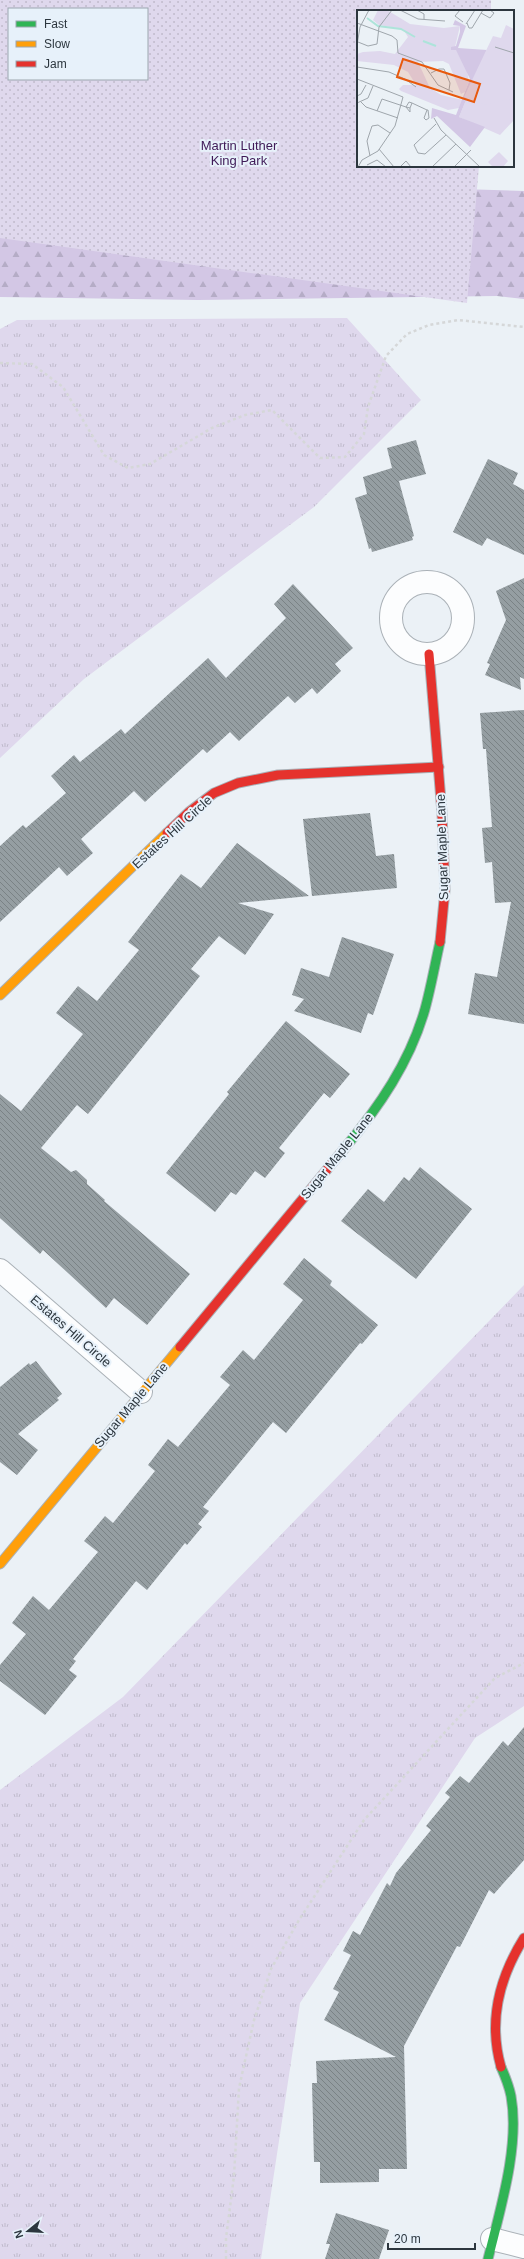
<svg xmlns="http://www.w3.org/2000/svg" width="524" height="2259" viewBox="0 0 524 2259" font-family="Arial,sans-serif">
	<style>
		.grass { fill: url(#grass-tufts) }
		.forest { fill: url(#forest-firs) }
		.park { fill: url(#park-dots); fill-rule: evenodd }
		.building { fill: url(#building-back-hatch) }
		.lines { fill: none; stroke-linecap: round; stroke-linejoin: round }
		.street-casing { stroke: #aab1b7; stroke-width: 24 }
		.fast-casing { stroke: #aab1b7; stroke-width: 11 }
		.slow-casing { stroke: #aab1b7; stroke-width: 11 }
		.jam-casing { stroke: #aab1b7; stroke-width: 11 }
		.path { stroke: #d5d7d8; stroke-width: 2.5; stroke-dasharray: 3 3; stroke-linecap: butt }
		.street { stroke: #fcfdfe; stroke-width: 22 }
		.fast { stroke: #30b455; stroke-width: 9 }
		.slow { stroke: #ff9f0a; stroke-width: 9 }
		.jam { stroke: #e5322d; stroke-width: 9 }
		.labels { text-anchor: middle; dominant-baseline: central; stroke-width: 4; stroke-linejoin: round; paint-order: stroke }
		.park-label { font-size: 13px; fill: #3f1a57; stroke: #e7f1fa }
		.street-label { font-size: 13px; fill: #2c363e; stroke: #e7f1fa }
		.inset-river { fill: none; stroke: #ade4da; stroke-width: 2 }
		.inset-road { fill: none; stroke: #9fa6ac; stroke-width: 1 }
		.view { fill: #e8590c; fill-opacity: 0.15; stroke: #e8590c; stroke-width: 2 }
		.inset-edge { fill: none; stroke: #2c363e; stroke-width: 2 }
	</style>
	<defs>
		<pattern id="grass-tufts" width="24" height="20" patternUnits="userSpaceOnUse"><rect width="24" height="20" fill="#dfd8ed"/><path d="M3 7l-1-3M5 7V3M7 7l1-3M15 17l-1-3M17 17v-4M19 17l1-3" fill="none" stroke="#c0bacc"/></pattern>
		<pattern id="forest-firs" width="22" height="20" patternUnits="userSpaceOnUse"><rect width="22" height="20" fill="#d3c7e5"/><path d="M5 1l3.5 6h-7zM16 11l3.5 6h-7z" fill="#b5acc6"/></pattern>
		<pattern id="park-dots" width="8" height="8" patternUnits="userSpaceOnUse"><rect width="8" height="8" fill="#dfd8ed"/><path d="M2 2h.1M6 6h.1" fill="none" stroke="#c0bacc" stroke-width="1.8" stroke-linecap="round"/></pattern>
		<pattern id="building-back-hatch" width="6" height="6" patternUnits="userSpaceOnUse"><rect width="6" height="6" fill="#959ea2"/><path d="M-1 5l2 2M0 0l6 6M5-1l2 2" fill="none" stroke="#7a8285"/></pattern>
	</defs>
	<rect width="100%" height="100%" fill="#ebf1f6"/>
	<g class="grass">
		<polygon points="347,318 421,400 314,507 84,679 0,758 0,329 17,320"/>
		<polygon points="524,1285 524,1706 475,1738 300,2003 261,2259 0,2259 0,1790 123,1697"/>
	</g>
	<polygon class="forest" points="0,129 329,185 524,191 524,299 497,296 198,300 0,297"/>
	<path class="park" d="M0 0H491V11H358V166H479L467 303 0 238ZM9 9H147V79H9Z"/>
	<g class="building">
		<polygon points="416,440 426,474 399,481 414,536 412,537 413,540 372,552 371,548 369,549 355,498 367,494 363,477 392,468 387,448"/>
		<polygon points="488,459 518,473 513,484 524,490 524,555 487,538 482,546 453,532"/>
		<polygon points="524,578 524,679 520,677 521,690 485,675 490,664 487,663 506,620 496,591"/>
		<polygon points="293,584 353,648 335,664 341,671 317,694 312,688 295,703 288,696 239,741 230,732 207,753 203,749 145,802 134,791 81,839 93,853 67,876 59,867 0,922 0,846 23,825 26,828 66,793 51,776 74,755 80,762 121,729 125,734 208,658 226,678 286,618 274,604"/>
		<polygon points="524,710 524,1024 468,1014 475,973 497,977 511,902 495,903 492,862 485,863 482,828 492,827 486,749 483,749 480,713"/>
		<polygon points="370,813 376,856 394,854 397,888 312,896 303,819"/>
		<polygon points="237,843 309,896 238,903 274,914 245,955 219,936 191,969 200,976 88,1114 77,1105 41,1148 71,1172 76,1170 87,1180 87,1184 105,1200 104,1201 190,1274 147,1325 114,1298 106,1308 43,1250 40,1254 0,1218 0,1094 21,1111 83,1034 56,1013 78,986 97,1001 139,950 128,942 181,874 201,888"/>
		<polygon points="342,937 394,954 373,1015 368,1013 361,1033 294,1011 304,999 292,995 301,968 329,977"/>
		<polygon points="286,1021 350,1074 330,1098 324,1093 279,1148 285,1153 265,1178 255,1171 236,1195 231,1192 215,1212 166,1173 229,1094 227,1092"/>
		<polygon points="420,1167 472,1209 416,1279 341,1221 368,1189 384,1202 404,1177 409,1181"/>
		<polygon points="304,1258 332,1281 330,1285 378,1325 362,1344 360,1343 286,1433 273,1422 203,1507 209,1511 198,1524 202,1527 187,1545 185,1543 147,1590 136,1581 73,1659 76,1661 69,1670 77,1676 45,1715 0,1681 0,1665 26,1634 12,1623 33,1596 49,1610 98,1552 84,1541 105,1516 113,1523 155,1471 148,1465 168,1439 178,1447 230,1385 220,1377 243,1350 254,1360 303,1300 283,1284"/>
		<polygon points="36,1361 62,1394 57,1398 59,1400 18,1434 38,1450 17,1475 0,1462 0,1387 29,1363 30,1365"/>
		<polygon points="524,1727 524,1860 494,1894 489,1890 460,1947 457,1946 404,2046 407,2169 379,2169 379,2182 320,2183 320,2162 314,2162 312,2083 317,2083 316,2061 396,2057 324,2020 339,1992 333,1989 351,1955 343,1951 353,1931 360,1935 387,1883 390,1886 396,1873 431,1830 426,1826 450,1797 445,1793 460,1776 469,1783 503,1741 508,1746"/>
		<polygon points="336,2213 389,2230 379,2259 325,2259 330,2244 326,2244"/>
	</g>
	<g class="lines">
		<defs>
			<g id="street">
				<circle cx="427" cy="618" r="36"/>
				<polyline points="0,1270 141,1392"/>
				<polyline points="492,2239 524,2247"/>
			</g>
			<g id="fast">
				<path d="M344 1149C379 1107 410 1062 425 1009 431 987 435 964 440 942"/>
				<path d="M488 2259C500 2210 520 2146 511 2096 509 2086 505 2076 501 2067"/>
			</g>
			<g id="slow">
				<polyline points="0,995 167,833"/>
				<polyline points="0,1564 180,1347"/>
			</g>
			<g id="jam">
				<polyline points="429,654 442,813 445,890 440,942"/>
				<polyline points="167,833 189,812 214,793 238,783 278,775 439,767"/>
				<polyline points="180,1347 344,1149"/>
				<path d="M501 2067C488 2021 499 1978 524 1938"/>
			</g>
		</defs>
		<use href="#street" class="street-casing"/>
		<use href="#fast" class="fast-casing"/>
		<use href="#slow" class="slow-casing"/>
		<use href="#jam" class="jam-casing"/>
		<g class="path">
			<polyline points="0,363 32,364 63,387 104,455 128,468 150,464 212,428 245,415 272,410 320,458 345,457 364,434 368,407 386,356 407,334 429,325 458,320 524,327"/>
			<polyline points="226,2259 226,2238 234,2176 239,2088 254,2020 271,1969 299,1920 364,1820 495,1678 524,1663"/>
		</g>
		<use href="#street" class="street"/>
		<use href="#fast" class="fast"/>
		<use href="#slow" class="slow"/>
		<use href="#jam" class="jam"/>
	</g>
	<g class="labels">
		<g class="park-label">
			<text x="239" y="145">Martin Luther<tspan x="239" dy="15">King Park</tspan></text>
		</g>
		<g class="street-label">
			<text transform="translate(172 832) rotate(-42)">Estates Hill Circle</text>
			<text transform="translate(442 847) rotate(-92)">Sugar Maple Lane</text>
			<text transform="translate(337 1156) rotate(-51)">Sugar Maple Lane</text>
			<text transform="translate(71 1331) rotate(41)">Estates Hill Circle</text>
			<text transform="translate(131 1405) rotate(-50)">Sugar Maple Lane</text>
		</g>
	</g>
	<g transform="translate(357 10)">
		<rect width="157" height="157" fill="#ebf1f6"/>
		<path d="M21 0H30L53 14 87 18 103 16 98 37 110 61 112 71 108 82 104 84 92 54 86 51 61 52 73 78 84 85 106 90 102 98 91 100 44 81 42 79 46 75H59L51 62 37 55 0 51V44L6 42 23 41 38 44 51 27 46 19 22 15 16 10ZM114 78 157 87V110L143 125 102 107ZM142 142 151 151 146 157H136L131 152Z" fill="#dfd8ed"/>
		<path d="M98 10 109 16 101 38 130 40 131 37 102 107 128 117 113 137 80 106 74 109 75 98 99 105 113 69 99 40H94V37L99 36 103 22V16L96 15Z" fill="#d3c7e5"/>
		<path d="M149 15 157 19V88L129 95 107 87 136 26 144 28Z" fill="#dfd8ed"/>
		<path class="inset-river" d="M10 8 21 16 44 19 58 27M66 31 79 36"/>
		<path class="inset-road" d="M43 0 61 9 88 11M60 0 67 4V9M103 0 98 6 106 12M124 3 133 8 137 3 133 0M0 13 35 26 40 30 41 43 65 52 81 75 96 82M110 13 112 18H115L126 0M109 14 118 0M1 32 11 36 20 34 22 17 35 0M0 35 3 17 12 0M138 37 157 43M0 57 32 62 48 69 59 77M74 63 82 59H87L93 73 92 80M0 69 46 87 38 116 21 141 5 150 1 157M0 86 4 84 9 75M4 92 9 97 41 108M0 93 11 88 16 76M53 98V102L49 97 53 98 55 93M20 101 25 89 49 97 52 92 55 93 70 100H71L72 108 69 110 67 108 70 100M77 108 84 120 123 157M79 114 57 135 61 143 68 144 89 125M22 139 37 157M13 146 10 131 15 116 21 115 33 123M10 155 20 150 29 157M43 157 49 151 54 157M75 157 99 134M97 157 114 140"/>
		<path class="view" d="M46 49 123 74 117 92 40 67Z"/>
		<rect width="157" height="157" class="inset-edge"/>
	</g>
	<rect x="8" y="8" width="140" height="72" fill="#e7f1fa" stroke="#9ca6af"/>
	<rect x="16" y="21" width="20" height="6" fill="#30b455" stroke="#9ca6af"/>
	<text x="44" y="28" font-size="12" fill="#2c363e">Fast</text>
	<rect x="16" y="41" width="20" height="6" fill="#ff9f0a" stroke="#9ca6af"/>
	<text x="44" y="48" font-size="12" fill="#2c363e">Slow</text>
	<rect x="16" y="61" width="20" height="6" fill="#e5322d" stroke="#9ca6af"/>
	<text x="44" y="68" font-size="12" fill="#2c363e">Jam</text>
	<g transform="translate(28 2231) rotate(252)" stroke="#e7f1fa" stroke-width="3" paint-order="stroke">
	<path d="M0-3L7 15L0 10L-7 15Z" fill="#2c363e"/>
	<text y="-6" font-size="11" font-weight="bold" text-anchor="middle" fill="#2c363e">N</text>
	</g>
	<path d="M388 2243v6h87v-6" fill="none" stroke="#2c363e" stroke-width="2"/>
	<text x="394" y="2243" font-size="12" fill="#2c363e" stroke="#e7f1fa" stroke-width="3" paint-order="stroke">20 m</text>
</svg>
